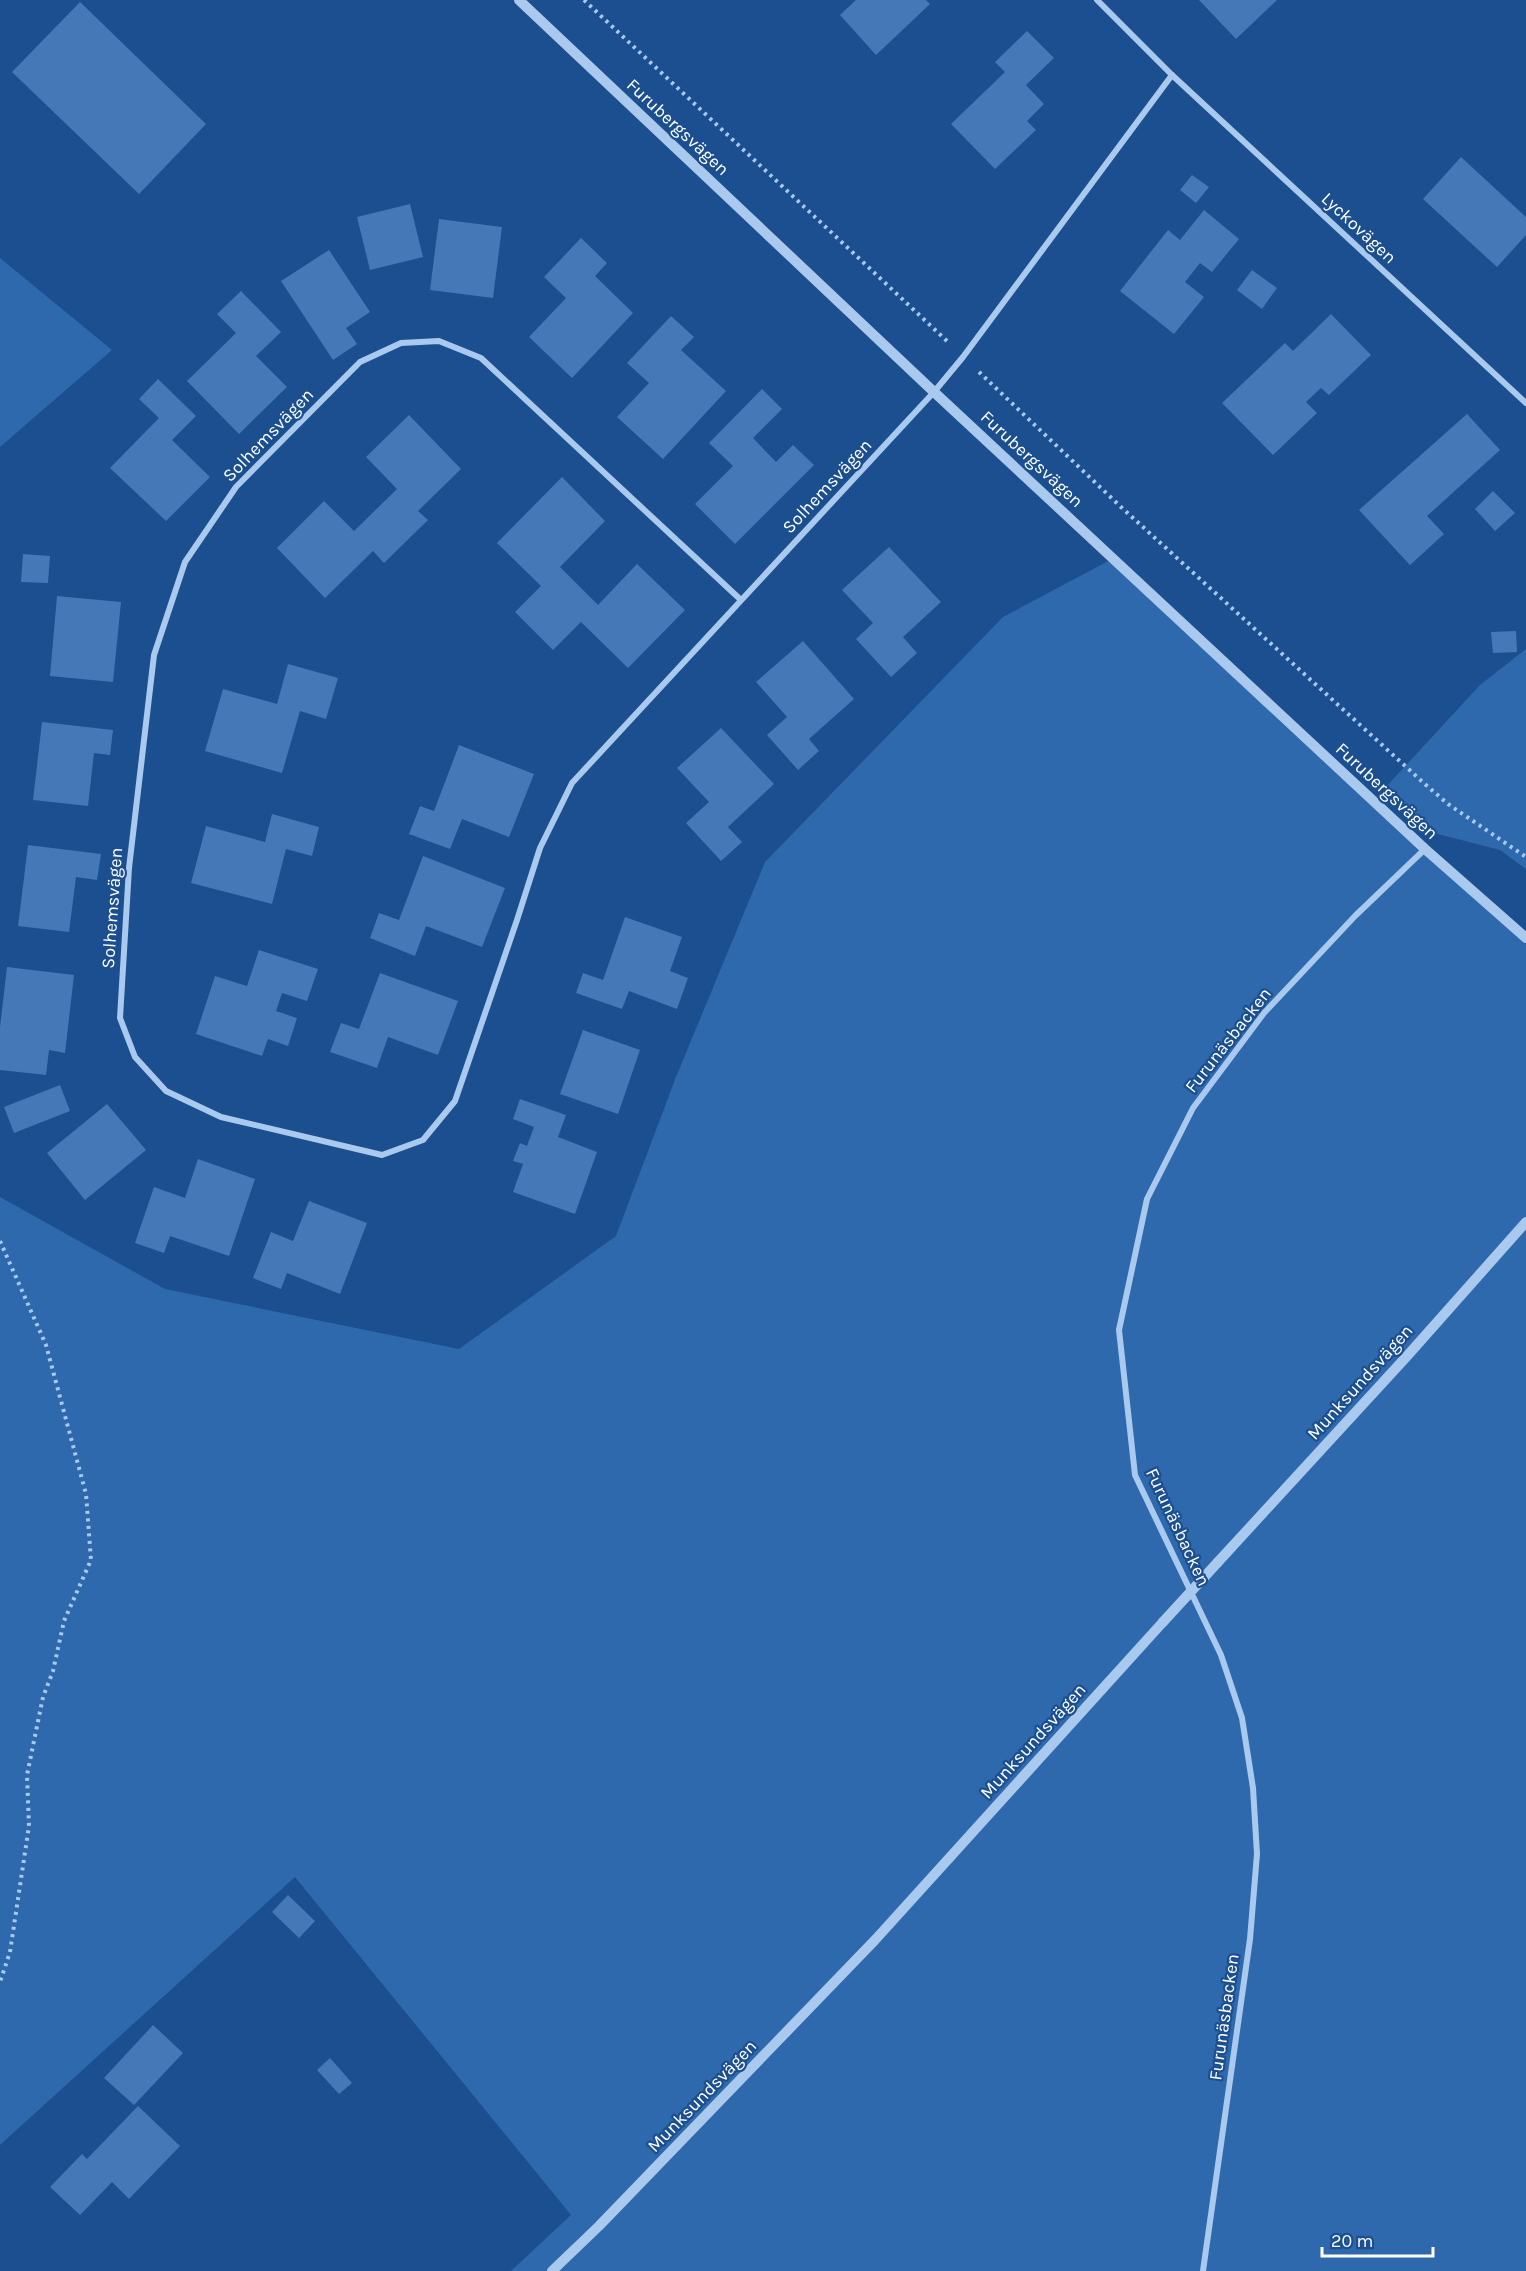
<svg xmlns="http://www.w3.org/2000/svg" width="1526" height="2271" viewBox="0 0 1526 2271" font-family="Karla,sans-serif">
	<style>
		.green { fill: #2e69ad }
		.building { fill: #4478b7 }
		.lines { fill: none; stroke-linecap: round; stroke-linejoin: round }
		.path { stroke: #a9c9ee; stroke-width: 4; stroke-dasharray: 3 4.5; stroke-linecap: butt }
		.minor { stroke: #a9c9ee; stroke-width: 6 }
		.tertiary { stroke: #a9c9ee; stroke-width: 10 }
		.tertiary-bridge { stroke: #a9c9ee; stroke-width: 10 }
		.labels { text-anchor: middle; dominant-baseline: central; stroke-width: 4.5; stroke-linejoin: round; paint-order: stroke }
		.street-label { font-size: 18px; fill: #fff; stroke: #1b4f8f }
	</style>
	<rect width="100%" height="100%" fill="#1b4f8f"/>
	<g class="green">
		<polygon points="0,258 112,350 0,447"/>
		<polygon points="1114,558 1420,838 1526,944 1526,2271 511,2271 571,2215 295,1877 0,2145 0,1197 165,1289 459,1349 616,1236 676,1077 765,862 1003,617"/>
		<polygon points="1526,649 1526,869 1500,850 1438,834 1385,788 1480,685"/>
	</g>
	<g class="building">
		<polygon points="856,0 926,0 930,4 876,55 840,15"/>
		<polygon points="1199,0 1277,0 1236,39"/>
		<polygon points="80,2 206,124 139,194 12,72"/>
		<polygon points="1027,31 1054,58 1026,85 1044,104 1027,121 1036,130 995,169 951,124 1005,72 995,62"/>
		<polygon points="1461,157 1526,217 1526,235 1497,267 1423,199"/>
		<polygon points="1192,175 1209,187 1196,203 1180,190"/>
		<polygon points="410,204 423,257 370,270 357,217"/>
		<polygon points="1204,210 1239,239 1212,272 1200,263 1185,282 1204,297 1174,334 1120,291 1168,230 1180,240"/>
		<polygon points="439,219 502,227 493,298 430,290"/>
		<polygon points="581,238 607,263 595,276 633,313 572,378 529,337 566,298 544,277"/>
		<polygon points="329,250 370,312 346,328 357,344 333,360 281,281"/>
		<polygon points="1252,270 1277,288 1262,309 1237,290"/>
		<polygon points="241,291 281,332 256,356 287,387 239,434 187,381 236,333 217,314"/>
		<polygon points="1331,314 1371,355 1329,395 1321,388 1306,402 1317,413 1273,455 1222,403 1285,343 1293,351"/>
		<polygon points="671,316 694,337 681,350 726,391 663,459 617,417 649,383 627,363"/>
		<polygon points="158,379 196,416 172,440 210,477 166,521 110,468 159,418 139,399"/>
		<polygon points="762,389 782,409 753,438 776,462 793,445 814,465 735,544 695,504 733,466 709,443"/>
		<polygon points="1467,414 1500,450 1427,516 1444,534 1410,565 1359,510"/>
		<polygon points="409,415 461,469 418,511 428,520 384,563 373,551 325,598 277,548 324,501 354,531 397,489 366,457"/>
		<polygon points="562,477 605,521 560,567 598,605 637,564 685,610 628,668 581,622 553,650 515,612 541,586 497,543"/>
		<polygon points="1493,491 1515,513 1495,531 1475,509"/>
		<polygon points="889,547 941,602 903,637 917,653 891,677 856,639 873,623 842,590"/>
		<polygon points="23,554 50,556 48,583 21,582"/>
		<polygon points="57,596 121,602 113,682 50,676"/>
		<polygon points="1516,631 1517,652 1493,653 1491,632"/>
		<polygon points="803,641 854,699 809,739 819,751 798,770 767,735 787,717 756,682"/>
		<polygon points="288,664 338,678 326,719 300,711 282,773 205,751 223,689 277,704"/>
		<polygon points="42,722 113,730 110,755 94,753 88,806 33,800"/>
		<polygon points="721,728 774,784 728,827 742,842 721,861 686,823 709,802 677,768"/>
		<polygon points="459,745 534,774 509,837 462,819 450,849 409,834 420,806 434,811"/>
		<polygon points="272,814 319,827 312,856 286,849 272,904 191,883 206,826 265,842"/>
		<polygon points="28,845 101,854 97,880 76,877 69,932 18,926"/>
		<polygon points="423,856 505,888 482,947 426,926 415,956 370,938 379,913 399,920"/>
		<polygon points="625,917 682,937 670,971 688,978 677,1009 629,991 622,1009 576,993 583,973 603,980"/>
		<polygon points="259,950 318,969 307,1001 282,993 276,1011 297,1018 288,1046 268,1039 262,1056 196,1034 215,976 247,986"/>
		<polygon points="7,967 74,975 65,1053 49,1050 46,1075 0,1070 0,1027"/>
		<polygon points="380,973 458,1001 438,1055 388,1037 377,1068 330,1052 341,1023 359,1029"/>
		<polygon points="583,1030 640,1050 618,1114 560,1094"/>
		<polygon points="60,1085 70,1111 14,1133 4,1107"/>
		<polygon points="520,1099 566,1115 558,1137 597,1152 575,1214 513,1192 523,1164 513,1161 520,1143 527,1146 534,1127 513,1119"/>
		<polygon points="107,1104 146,1150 85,1200 47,1153"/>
		<polygon points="198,1159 255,1179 229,1256 170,1236 164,1253 135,1243 154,1187 185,1198"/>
		<polygon points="309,1201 367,1223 340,1294 287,1273 281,1289 253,1278 271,1232 293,1241"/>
		<polygon points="288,1895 315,1921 299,1938 272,1912"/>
		<polygon points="153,2025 183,2053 134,2105 104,2078"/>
		<polygon points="330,2058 352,2083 339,2094 317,2070"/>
		<polygon points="138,2106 180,2146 129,2199 112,2182 80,2215 50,2187 82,2154 87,2159"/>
	</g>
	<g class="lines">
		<g class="path">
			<polyline points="584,0 948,342"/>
			<polyline points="979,372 1121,507 1426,785 1448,804 1526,857"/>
			<polyline points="0,1241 46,1345 86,1494 91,1560 64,1621 53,1671 43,1697 27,1775 29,1826 10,1952 0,1982"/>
		</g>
		<g class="minor">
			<polyline points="1097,0 1172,75 1526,403"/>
			<polyline points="741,600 481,358 439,341 401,343 360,362 236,487 185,562 154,655 129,868 120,1018 135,1057 166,1091 221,1117 382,1155 423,1140 455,1101 517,920 540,848 572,783 934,392 963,357 1172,75"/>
			<polyline points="1203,2271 1250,1939 1257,1854 1253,1788 1242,1718 1221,1655 1135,1475 1119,1330 1147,1199 1193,1108 1264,1013 1355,916 1425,849"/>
		</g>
		<g class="tertiary">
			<polyline points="519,0 934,392 1425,849 1526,938"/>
			<polyline points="1218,1562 1408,1355 1526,1222"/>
			<polyline points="552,2271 599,2226 875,1940 1163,1622"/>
		</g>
		<polyline class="tertiary-bridge" points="1163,1622 1218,1562"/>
	</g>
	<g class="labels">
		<g class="street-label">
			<text transform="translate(678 127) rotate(43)">Furubergsvägen</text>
			<text transform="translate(1359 228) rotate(43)">Lyckovägen</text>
			<text transform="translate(268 435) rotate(-46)">Solhemsvägen</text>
			<text transform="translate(1032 459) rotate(43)">Furubergsvägen</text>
			<text transform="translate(827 486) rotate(-47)">Solhemsvägen</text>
			<text transform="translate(1387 791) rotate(43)">Furubergsvägen</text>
			<text transform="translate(112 908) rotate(-86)">Solhemsvägen</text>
			<text transform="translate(1228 1040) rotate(-52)">Furunäsbacken</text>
			<text transform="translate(1360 1382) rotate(-48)">Munksundsvägen</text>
			<text transform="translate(1178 1527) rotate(65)">Furunäsbacken</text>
			<text transform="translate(1033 1741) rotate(-48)">Munksundsvägen</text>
			<text transform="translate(1224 2017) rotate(-82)">Furunäsbacken</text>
			<text transform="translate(702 2096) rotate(-46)">Munksundsvägen</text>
		</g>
	</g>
	<path d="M1322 2247v9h111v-9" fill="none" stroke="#ffffff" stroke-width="3"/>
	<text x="1331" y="2247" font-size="18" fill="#ffffff" stroke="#1b4f8f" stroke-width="4.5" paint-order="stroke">20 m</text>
</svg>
